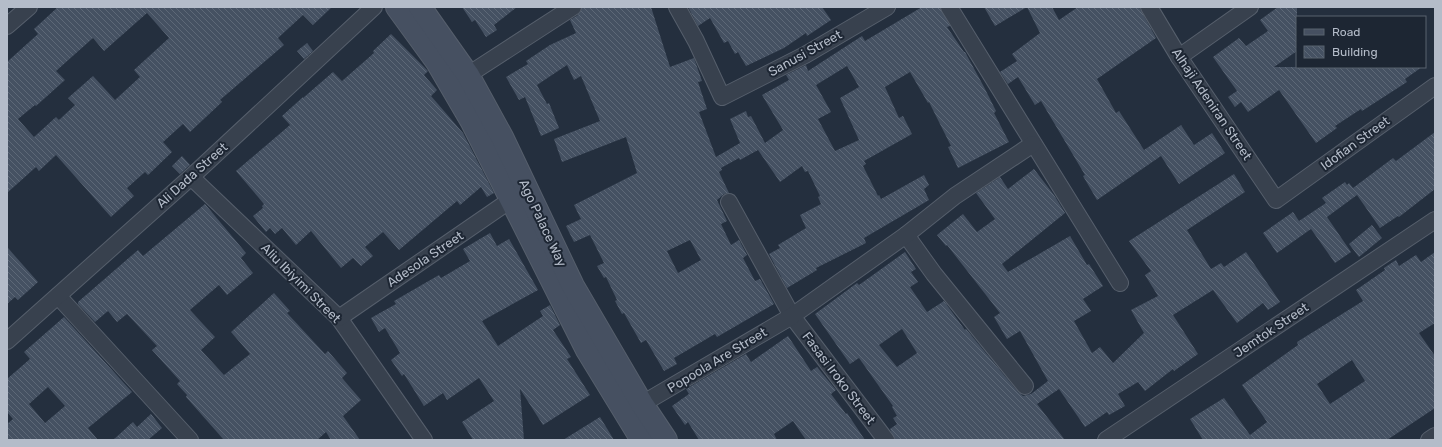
<svg xmlns="http://www.w3.org/2000/svg" width="1442" height="447" viewBox="0 0 1442 447" font-family="Rubik,sans-serif">
	<style>
		.building { fill: url(#building-back-hatch); fill-rule: evenodd }
		.lines { fill: none; stroke-linecap: round; stroke-linejoin: round }
		.street-casing { stroke: #565f6c; stroke-width: 18 }
		.secondary-casing { stroke: #565f6c; stroke-width: 24 }
		.street { stroke: #38414e; stroke-width: 16 }
		.secondary { stroke: #465061; stroke-width: 22 }
		.labels { text-anchor: middle; dominant-baseline: central; stroke-width: 4; stroke-linejoin: round; paint-order: stroke }
		.street-label { font-size: 13px; fill: #b4bcc9; stroke: #1d2633 }
	</style>
	<defs>
		<pattern id="building-back-hatch" width="6" height="6" patternUnits="userSpaceOnUse"><rect width="6" height="6" fill="#455162"/><path d="M-1 5l2 2M0 0l6 6M5-1l2 2" fill="none" stroke="#5d6877"/></pattern>
	</defs>
	<rect width="100%" height="100%" fill="#242f3e"/>
	<g class="building">
		<path d="M58 7H332L313 25 303 15 278 38 284 45 220 100 222 102 190 132 183 124 163 142 172 152 148 175 145 172 127 188 134 196 111 217 56 155 39 171 36 167 7 193V62L38 34 34 29ZM147 13 169 38 134 70 140 77 115 100 93 76 68 98 75 105 59 120 56 117 34 137 18 119 35 105 36 106 65 80 56 71 93 38 104 51Z"/>
		<polygon points="462,7 517,7 494,25 497,30 486,37 475,20 472,22"/>
		<path d="M582 7H651L670 67 694 58 695 61 702 81 698 82 707 109 699 112 716 157 740 143 730 119 746 111 748 117 751 116 765 143 783 130 762 95 789 80 786 75 806 65 808 71 862 36 865 41 922 7H940L950 26 947 27 964 52H965L984 87 996 111 994 113 1009 142 958 168 948 147 951 146 929 102 928 103 910 72 885 87 899 118 903 116 912 134 864 161 866 164 863 166 878 196 879 195 881 199 924 175 929 185 924 189 929 200 864 238 866 243 816 268 817 270 787 288 769 254 780 248 778 245 806 228 800 215 821 204 818 197 820 196 808 171 805 172 802 166 780 182 758 150 740 160 739 158 721 168 722 170 719 172 729 193 724 194 717 200 727 221 721 224 731 245 739 240 747 255 743 258 755 281 760 279 774 304 717 337 715 334 674 358 677 364 664 371 646 340 641 343 624 313 622 314 615 301 617 300 606 277 604 278 597 266 604 263 590 235 574 242 566 226 581 219 574 205 637 173 626 137 562 162 554 139 600 121 581 76 574 80 567 65 537 85 547 104 549 103 559 128 541 136 525 97 519 100 506 77 528 64 526 61 550 45 576 33 570 20 578 15ZM847 66 859 87 840 98 859 140 835 151 818 119 831 112 816 85ZM690 240 701 260 678 273 667 251Z"/>
		<polygon points="688,7 822,7 831,20 807,36 806,33 784,48 746,66 738,52 735,54 728,41 724,43 710,18 698,26"/>
		<polygon points="984,7 1052,7 1059,20 1078,7 1139,7 1156,38 1097,79 1116,113 1119,111 1144,150 1181,125 1194,145 1212,133 1225,153 1179,184 1161,156 1097,200 1083,176 1085,175 1041,101 1035,105 1018,77 1008,84 1000,72 1017,61 1012,54 1040,33 1027,7 995,26"/>
		<polygon points="1278,7 1297,7 1297,51 1274,67 1422,67 1405,79 1407,82 1362,111 1361,109 1335,126 1337,128 1316,143 1279,90 1248,112 1241,102 1235,107 1228,97 1237,91 1213,57 1239,38 1246,46 1268,31 1260,20"/>
		<polygon points="391,34 428,71 424,75 437,90 431,96 463,133 494,193 487,197 481,187 460,205 457,201 399,250 383,232 365,247 373,256 361,266 353,258 341,268 311,231 296,245 282,228 275,234 270,228 266,232 253,216 263,208 262,206 264,204 236,171 290,125 282,116 303,97 303,98 333,72 342,81 374,53 373,51"/>
		<polygon points="307,43 313,51 304,59 297,51"/>
		<polygon points="1435,132 1435,189 1399,217 1398,216 1380,228 1357,195 1327,217 1351,252 1335,263 1311,229 1277,253 1263,233 1293,212 1299,221 1326,203 1322,198 1345,182 1347,185 1349,183 1353,188 1393,158 1396,161"/>
		<polygon points="182,156 190,165 180,174 172,166"/>
		<path d="M1034 169 1054 195 1065 213 1002 264 1008 272 1070 236 1087 265 1089 264 1103 286 1083 299 1091 311 1074 321 1092 353 1100 347 1113 363 1144 333 1131 310 1158 296 1145 275 1151 271 1129 241 1234 174 1245 192 1187 230 1211 269 1221 263 1224 267 1246 252 1280 302 1268 310 1263 303 1237 323 1213 290 1173 315 1198 354 1174 371 1173 369 1145 391 1138 382 1118 394 1125 406 1109 415 1107 412 1085 427 1059 389 1037 404 1065 440H895L890 429 897 424 893 418 897 416 892 407 893 406 859 358 850 364 815 314 857 283 859 285 905 252 916 269 911 272 918 282 910 287 927 312 944 301 965 330 966 329 1018 392 1023 396 1031 394 1048 381 1020 331 1007 339 994 317 1000 313 947 245 946 246 937 235 963 214 977 232 995 219 976 193 1000 177 1008 189ZM902 329 917 353 897 367 879 345Z"/>
		<polygon points="205,204 246,253 241,258 253,273 227,295 219,285 190,310 215,337 201,350 224,375 250,354 231,332 274,293 290,311 287,313 325,354 328,351 347,373 342,378 361,400 343,416 360,440 331,440 326,432 317,440 224,440 186,397 187,395 177,384 180,381 152,350 157,346 127,314 117,322 108,311 95,322 78,304 78,302 138,250 143,256"/>
		<polygon points="1372,225 1382,238 1359,257 1349,244"/>
		<polygon points="490,233 497,246 509,239 538,290 482,321 498,346 543,316 540,311 550,305 560,325 553,330 571,357 567,359 590,395 543,425 520,389 524,440 473,440 462,422 494,401 479,378 447,400 443,393 424,406 404,374 402,376 391,360 400,353 385,328 379,332 371,318 396,304 394,301 439,275 441,278 470,261 463,249"/>
		<polygon points="7,247 38,282 18,300 15,297 7,304"/>
		<path d="M1435 252V323L1419 333 1435 356V408L1387 440H1203L1190 419 1224 398 1250 435 1267 422 1242 385 1298 345 1297 342 1363 301 1356 290 1385 270 1384 268 1396 260 1399 266 1416 255 1421 262ZM1352 360 1365 381 1330 404 1317 384Z"/>
		<path d="M64 317 132 392 88 428 98 440H7V424L13 419 7 412V379L30 359 24 352ZM48 387 65 406 45 423 29 404Z"/>
		<polygon points="788,336 811,371 817,367 836,390 831,394 846,414 847,413 865,440 806,440 793,421 774,434 777,440 699,440 688,422 685,425 672,406 689,394 686,389 746,354 751,362"/>
		<polygon points="151,414 162,428 148,440 113,440 133,422 137,427"/>
		<polygon points="600,417 614,440 563,440"/>
	</g>
	<g class="lines">
		<defs>
			<g id="street">
				<polyline points="677,7 696,41 722,97 805,55 887,7"/>
				<polyline points="949,7 1120,283"/>
				<polyline points="1149,7 1179,57 1276,200 1435,86"/>
				<polyline points="7,26 29,7"/>
				<polyline points="1179,57 1250,7"/>
				<polyline points="468,75 573,7"/>
				<polyline points="191,177 339,318 424,440"/>
				<polyline points="729,202 792,316 886,440"/>
				<polyline points="906,235 934,274 1025,386"/>
				<polyline points="58,296 190,440"/>
				<polyline points="339,318 512,199"/>
				<polyline points="7,341 191,177 374,7"/>
				<polyline points="642,404 792,316 906,235 955,196 1033,144"/>
				<polyline points="1106,440 1435,220"/>
				<polyline points="1429,440 1435,436"/>
			</g>
			<g id="secondary">
				<polyline points="397,7 437,62 472,122 587,350 642,440"/>
				<polyline points="420,7 468,75 502,137 573,286 642,404 666,440"/>
			</g>
		</defs>
		<use href="#street" class="street-casing"/>
		<use href="#secondary" class="secondary-casing"/>
		<use href="#street" class="street"/>
		<use href="#secondary" class="secondary"/>
	</g>
	<g class="labels">
		<g class="street-label">
			<text transform="translate(805 53) rotate(-29)">Sanusi Street</text>
			<text transform="translate(1212 104) rotate(56)">Alhaji Adeniran Street</text>
			<text transform="translate(1355 143) rotate(-36)">Idofian Street</text>
			<text transform="translate(192 175) rotate(-42)">Ali Dada Street</text>
			<text transform="translate(543 223) rotate(65)">Ago Palace Way</text>
			<text transform="translate(425 259) rotate(-34)">Adesola Street</text>
			<text transform="translate(301 283) rotate(45)">Aliu Ibiyimi Street</text>
			<text transform="translate(1271 330) rotate(-34)">Jemtok Street</text>
			<text transform="translate(717 360) rotate(-31)">Popoola Are Street</text>
			<text transform="translate(839 378) rotate(53)">Fasasi Iroko Street</text>
		</g>
	</g>
	<rect width="1442" height="447" fill="none" stroke="#b4bcc9" stroke-width="16"/>
	<rect x="1296" y="16" width="130" height="52" fill="#1d2633" stroke="#59626f"/>
	<rect x="1304" y="29" width="20" height="6" fill="#465061" stroke="#59626f"/>
	<text x="1332" y="36" font-size="12" fill="#b4bcc9">Road</text>
	<rect x="1304" y="46" width="20" height="12" fill="url(#building-back-hatch)" stroke="#59626f"/>
	<text x="1332" y="56" font-size="12" fill="#b4bcc9">Building</text>
</svg>
